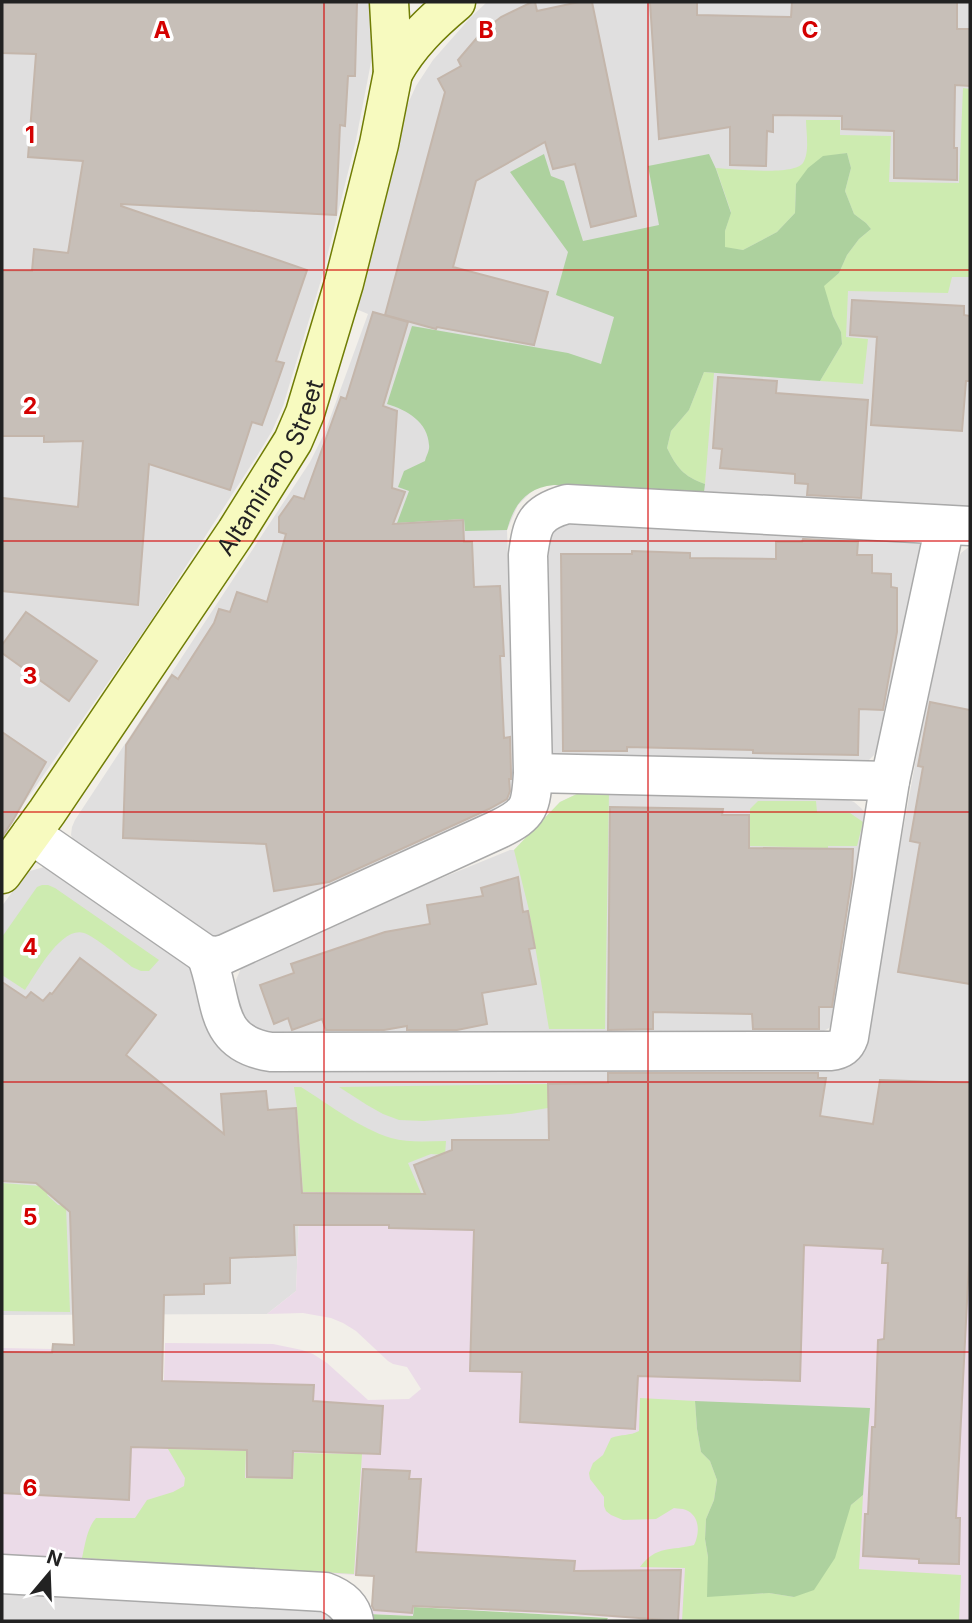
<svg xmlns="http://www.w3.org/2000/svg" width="972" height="1623" viewBox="0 0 972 1623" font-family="Inter,sans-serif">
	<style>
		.residential { fill: #e0dfdf }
		.industrial { fill: #ebdbe8 }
		.grass { fill: #cdebb0 }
		.forest { fill: #add19e }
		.building { fill: #c7bfb8; stroke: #c4b6ab; stroke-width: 2 }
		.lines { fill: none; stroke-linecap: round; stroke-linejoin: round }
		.minor-casing { stroke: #a9a9a9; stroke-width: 41 }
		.secondary-casing { stroke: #707d05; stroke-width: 41 }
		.minor { stroke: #fff; stroke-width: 38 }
		.secondary { stroke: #f7fabf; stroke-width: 38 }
		.grid { fill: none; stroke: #d40000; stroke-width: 2; stroke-opacity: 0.55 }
		.labels { text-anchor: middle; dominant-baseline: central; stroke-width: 7; stroke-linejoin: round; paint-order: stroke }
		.street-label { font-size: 24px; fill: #222; stroke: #fff }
		.grid-label { font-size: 23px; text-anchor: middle; font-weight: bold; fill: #d40000; stroke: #fff; stroke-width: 7; stroke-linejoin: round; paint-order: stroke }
	</style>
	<rect width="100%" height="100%" fill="#f2efe9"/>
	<g class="residential">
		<polygon points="2,2 369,2 372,57 356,140 322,277 283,406 272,431 257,456 150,622 2,835"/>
		<polygon points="487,2 970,2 970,509 704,492 554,485 541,486 532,491 518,505 507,530 516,775 514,801 220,938 210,935 74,842 71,835 72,827 75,820 310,462 325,432 368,314 356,309 405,110 416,86 433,60 470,18"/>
		<polygon points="562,522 914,540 919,543 922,548 877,749 874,755 867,762 555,755 551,751 544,546 549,529"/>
		<polygon points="970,546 970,1192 891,1192 680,1196 300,1192 296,1291 267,1314 2,1315 2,906 23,877 30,871 44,867 58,872 185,961 190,967 230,1057 241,1063 254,1066 865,1039 916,759 956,565 961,553"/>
		<polygon points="579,793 846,799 854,802 861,808 867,815 832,1024 829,1028 824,1031 741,1035 281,1038 246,1026 235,998 236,980 244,961 256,954 510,850 514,850 560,802"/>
		<polygon points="2,1583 302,1601 341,1621 2,1621"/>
	</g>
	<polygon class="industrial" points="300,1192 680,1196 891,1192 970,1192 970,1621 679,1621 415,1607 414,1616 372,1614 373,1576 82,1558 2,1559 2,1348 53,1349 162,1447 165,1343 273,1344 302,1350 313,1354 327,1363 368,1400 409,1399 421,1389 407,1367 393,1364 388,1361 356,1331 343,1323 331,1318 303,1313 267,1314 296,1291"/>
	<g class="grass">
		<path d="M963 88 970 89V277H952L948 293 848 291 846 337 868 339 863 384 820 381 842 344 841 332 833 316 823 286 839 273 847 255 859 239 871 229 866 223 854 214 845 191 851 168 847 153 823 157 796 184 795 213 777 232 743 250 725 248V231L731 212 716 168C733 169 794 176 803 163 810 152 806 132 806 120H840V135L891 136 889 182 959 183Z"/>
		<path d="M704 372 714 373 705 484C683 476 677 468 667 448L671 431 689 410Z"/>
		<polygon points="609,792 605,1029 549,1029 529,910 514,850 560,802 579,793"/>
		<polygon points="758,801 816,801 817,812 850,813 863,822 857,846 828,846 828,848 750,846 750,809"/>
		<path d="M42 885H48L55 888 159 960 149 971H141L132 967C122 959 94 936 84 933 61 926 36 974 25 990L2 975V937L37 887Z"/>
		<polygon points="548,1084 548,1108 511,1114 424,1121 399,1120 383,1114 367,1105 339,1087"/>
		<path d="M294 1087H301C330 1105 359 1128 391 1138 409 1143 428 1141 446 1141L445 1155 431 1154 408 1163 421 1193 303 1192 297 1108Z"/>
		<polygon points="2,1183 53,1187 47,1195 58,1205 66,1206 70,1312 3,1311"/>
		<path d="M640 1398 695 1401 697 1429 701 1452 710 1461 717 1480 714 1500 706 1519 705 1539 708 1557V1596L769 1593 794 1597 851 1505 863 1495 859 1569 961 1575 959 1621H682L685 1568 640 1567C656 1545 672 1551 694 1545 700 1533 700 1516 686 1510 682 1508 678 1509 674 1508L656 1519 623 1520 611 1515 606 1511 604 1506V1497L590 1479 589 1473 593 1463 603 1455 611 1438C621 1434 630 1436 639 1431Z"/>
		<path d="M168 1449 246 1451 245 1478 293 1479 294 1453 362 1454 354 1574 82 1558C85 1545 87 1528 96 1518H135L147 1500 173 1492 184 1486 185 1478Z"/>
	</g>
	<g class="forest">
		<path d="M847 153 851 168 845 191 854 214 866 223 871 229 859 239 847 255 839 273 824 286 833 316 841 332 842 344 820 381 704 372 689 410 671 431 667 448C677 468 683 476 705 484L704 492 554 485C526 488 514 504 507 530L465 531 464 519 397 523 409 491 398 487 404 471 425 461C426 456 430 450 429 445 428 422 407 410 387 404L412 326 568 353 601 364 614 317 556 295 568 252 510 172 544 154 551 176 564 181 583 241 659 225 648 166 709 154 716 169 731 213 725 231V247L743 250 777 232 795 213 796 184 808 168 823 156Z"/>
		<polygon points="695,1401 870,1408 863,1495 851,1505 835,1558 814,1590 794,1597 769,1593 707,1597 708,1557 705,1539 706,1519 714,1500 717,1480 710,1461 701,1452 697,1429"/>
		<polygon points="414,1607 608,1618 606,1621 368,1621 368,1614 413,1616"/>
	</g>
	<g class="building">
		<polygon points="2,2 357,2 355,76 348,76 345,126 340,125 336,215 121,204 121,206 307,270 276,361 284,363 276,386 262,425 252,422 230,490 149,464 138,605 2,591 2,498 78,507 83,441 44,442 44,436 2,436 2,271 32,271 34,249 68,253 83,161 28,157 36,54 2,53"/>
		<polygon points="532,2 535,2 537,11 579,2 592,2 636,216 591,227 575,164 553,169 545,142 476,181 453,267 548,292 534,345 437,327 436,329 385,315 445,92 438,79 461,66 458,60 481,33 501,17"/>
		<polygon points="650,2 697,2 697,15 791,17 792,2 957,2 957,29 970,29 970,86 955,85 954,148 957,148 957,180 894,178 894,131 842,129 842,116 773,115 773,132 767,131 766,166 730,165 730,127 659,139"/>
		<polygon points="852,300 964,306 964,315 970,316 970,381 966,381 962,431 871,425 877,337 850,335"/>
		<polygon points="373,312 408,322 383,406 397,411 392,488 405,492 393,524 463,520 464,542 472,542 474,587 500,586 504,656 500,656 504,738 510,737 511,773 511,779 509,779 510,791 507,799 489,809 329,882 274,891 266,844 123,838 126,745 172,675 178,679 214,623 219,609 230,612 237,592 267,602 286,534 279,532 279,517 294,496 304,499 341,397 346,399"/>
		<polygon points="718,377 777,381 776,393 868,400 861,498 807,495 808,484 795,483 795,474 720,468 722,449 713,448"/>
		<polygon points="803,539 858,542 857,555 872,555 872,573 891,574 891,587 897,588 897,632 883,710 859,709 858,755 753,753 753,750 627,747 627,751 563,751 561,554 632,554 632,551 690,553 690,558 776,559 776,542 802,542"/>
		<polygon points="26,612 97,661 69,701 2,653 2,645"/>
		<polygon points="930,702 970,710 970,984 898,972 920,843 910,841 923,767 918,766"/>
		<polygon points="2,732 46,762 12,822 2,837"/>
		<polygon points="610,807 723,809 722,815 749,815 749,848 853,849 852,877 832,1007 819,1007 819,1029 753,1029 752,1014 653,1012 653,1029 608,1030"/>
		<polygon points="518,877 523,912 528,911 535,948 529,949 536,984 482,993 487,1024 457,1030 407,1030 407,1026 384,1030 326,1030 322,1019 292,1030 288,1018 274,1024 260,985 294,973 291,964 385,932 430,924 427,905 483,896 481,888"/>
		<polygon points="80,958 156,1015 126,1055 224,1134 221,1094 266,1091 268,1110 296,1108 302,1193 425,1194 414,1165 452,1150 452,1140 549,1140 548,1084 608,1083 608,1073 818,1073 818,1078 826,1078 820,1116 873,1124 880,1080 970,1083 970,1243 956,1518 960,1518 959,1564 919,1563 919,1559 863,1556 865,1514 868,1514 872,1427 875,1427 878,1340 884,1339 888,1263 882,1263 883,1249 804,1245 800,1381 638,1376 635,1429 520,1422 522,1372 470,1371 474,1230 389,1228 389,1225 294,1225 295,1255 230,1258 230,1283 204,1284 204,1294 164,1295 162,1381 314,1385 313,1401 383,1406 380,1454 293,1451 292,1478 247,1477 247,1450 131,1447 129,1500 2,1493 2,1352 52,1353 53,1344 74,1345 70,1212 36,1183 2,1181 2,982 26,998 31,992 43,1001 50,993 52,994"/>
		<polygon points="363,1469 410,1471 409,1479 421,1479 416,1552 575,1561 574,1571 681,1570 678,1621 572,1613 413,1606 412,1613 374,1610 372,1606 374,1576 356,1575"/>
	</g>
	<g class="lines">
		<defs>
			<g id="minor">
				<polyline points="533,773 890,781"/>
				<path d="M31 834 206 955 217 956 225 954 499 829C530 814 531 807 533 773L528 555C532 524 535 513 567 504L970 526"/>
				<path d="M206 955C224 1000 212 1043 271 1052L830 1051C841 1050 846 1046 849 1037L890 781 945 525"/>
				<path d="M2 1574 325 1592C339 1597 351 1605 354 1621"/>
			</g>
			<g id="secondary">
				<path d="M393 73C409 44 431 23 456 2"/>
				<path id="s1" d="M2 874 47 812 236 532 293 441 305 413 344 283 379 144 393 73 389 2"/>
			</g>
		</defs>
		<use href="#minor" class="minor-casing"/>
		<use href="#secondary" class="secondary-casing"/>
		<use href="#minor" class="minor"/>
		<use href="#secondary" class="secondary"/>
	</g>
	<path class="grid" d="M324 2V1621M648 2V1621M2 270H970M2 541H970M2 812H970M2 1082H970M2 1352H970"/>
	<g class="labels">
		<g class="street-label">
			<text stroke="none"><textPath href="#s1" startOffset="488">Altamirano Street</textPath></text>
		</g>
	</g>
	<g class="grid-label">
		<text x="162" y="38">A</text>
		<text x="486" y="38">B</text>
		<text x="810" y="38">C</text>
		<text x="30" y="143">1</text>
		<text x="30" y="414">2</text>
		<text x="30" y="684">3</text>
		<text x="30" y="955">4</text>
		<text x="30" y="1225">5</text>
		<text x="30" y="1496">6</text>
	</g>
	<rect width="972" height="1623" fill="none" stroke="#222222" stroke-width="7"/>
	<g transform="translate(49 1574) rotate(19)" stroke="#ffffff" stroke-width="5" paint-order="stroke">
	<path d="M0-5L12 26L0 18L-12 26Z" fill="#222222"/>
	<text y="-10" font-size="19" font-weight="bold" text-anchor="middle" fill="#222222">N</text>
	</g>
</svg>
